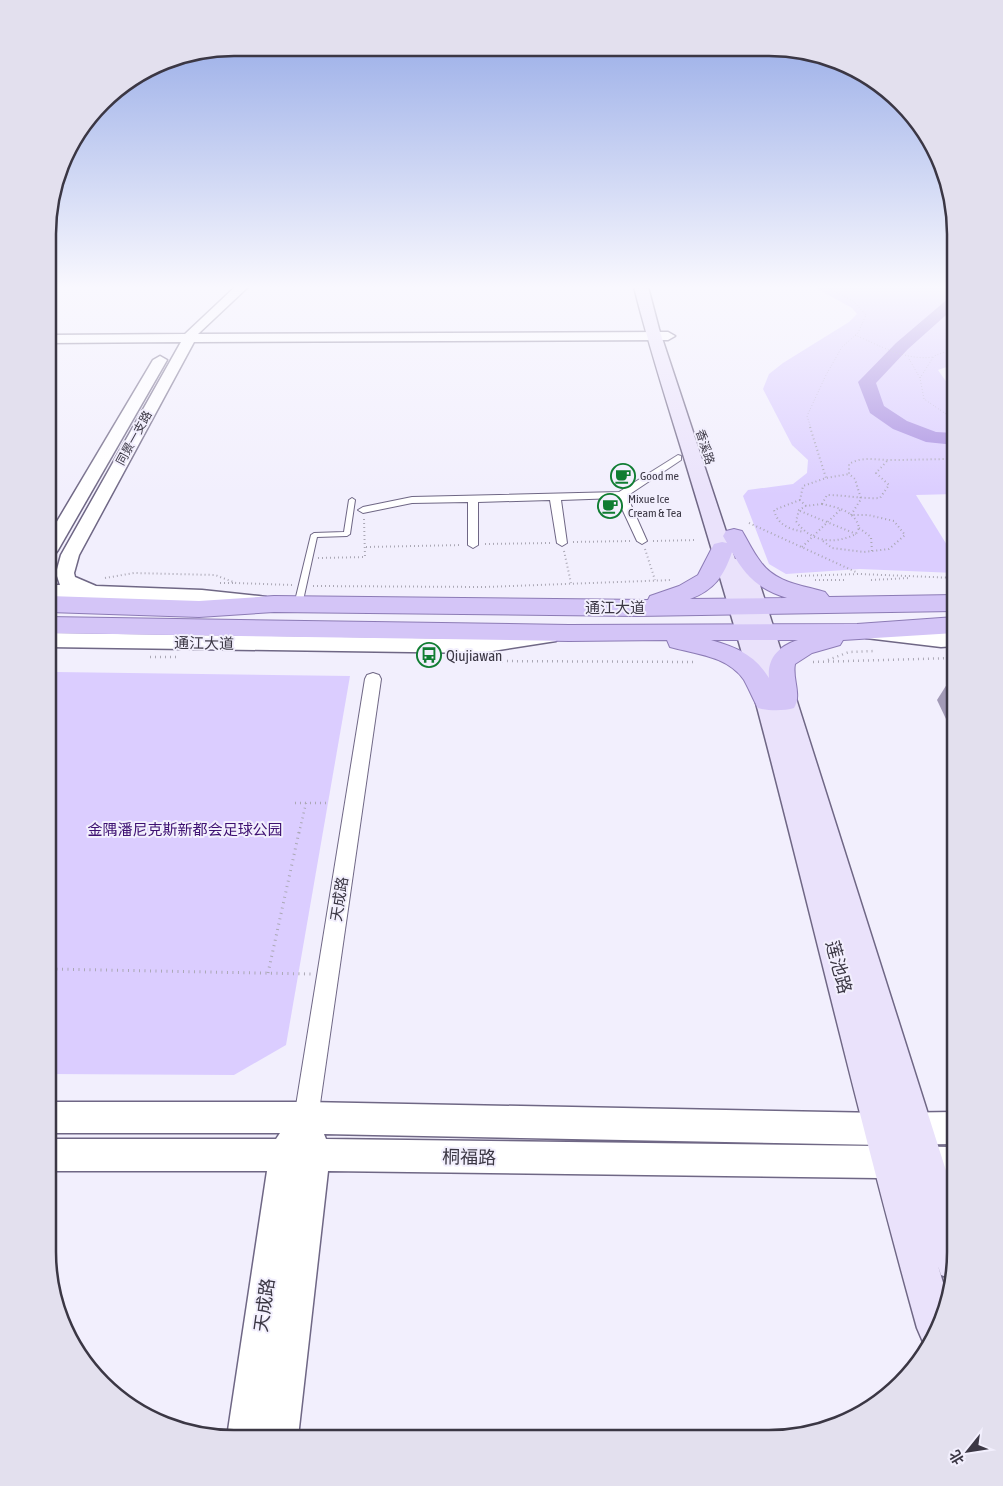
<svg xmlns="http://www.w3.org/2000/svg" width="1003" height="1486" viewBox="0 0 1003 1486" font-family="'Asap Condensed','Noto Sans SC',sans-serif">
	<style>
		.green { fill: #dbcdff }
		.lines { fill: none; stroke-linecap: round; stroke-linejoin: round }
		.river { fill: #a98fe1; fill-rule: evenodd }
		.service-casing { stroke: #6f6785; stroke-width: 2 }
		.pedestrian-casing { stroke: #6f6785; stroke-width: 2 }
		.minor-casing { stroke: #6f6785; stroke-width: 2 }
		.tertiary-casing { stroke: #6f6785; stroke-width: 3 }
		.secondary-casing { stroke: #6f6785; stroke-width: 3 }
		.primary-casing { stroke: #8c7bb5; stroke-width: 2 }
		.path-far3 { stroke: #aba8b5; stroke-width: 1; stroke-dasharray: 0.5 2.5; stroke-linecap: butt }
		.path-far2 { stroke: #aba8b5; stroke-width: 2; stroke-dasharray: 1 3; stroke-linecap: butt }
		.path-far1 { stroke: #aba8b5; stroke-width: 2.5; stroke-dasharray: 1 4; stroke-linecap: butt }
		.path { stroke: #aba8b5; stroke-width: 3; stroke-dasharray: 1 4.5; stroke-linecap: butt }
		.service { fill: #fff; fill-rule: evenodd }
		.pedestrian { fill: #fff; fill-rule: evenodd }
		.minor { fill: #fff; fill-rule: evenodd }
		.tertiary { fill: #fff; fill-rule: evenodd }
		.secondary { fill: #eae2fb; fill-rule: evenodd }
		.primary { fill: #d4c5f7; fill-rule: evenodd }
		.wall { fill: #a29ab6 }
		.building { fill: #bcb3d4; stroke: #847d94 }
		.labels { text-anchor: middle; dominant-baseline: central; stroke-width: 4; stroke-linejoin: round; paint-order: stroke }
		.far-street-label { font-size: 12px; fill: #3b3744; stroke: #f2effd }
		.far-poi-label { font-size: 12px; fill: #3b3744; stroke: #f2effd; text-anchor: start }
		.street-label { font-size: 15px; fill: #3b3744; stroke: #f2effd }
		.poi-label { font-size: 15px; fill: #3b3744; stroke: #f2effd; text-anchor: start }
		.park-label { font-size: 15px; fill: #3d1071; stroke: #f2effd }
		.near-street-label { font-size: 18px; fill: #3b3744; stroke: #f2effd }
		.rim { fill: none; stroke: #3b3744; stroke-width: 2.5 }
	</style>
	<rect width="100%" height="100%" fill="#f2effd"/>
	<g class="green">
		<polygon points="814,287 955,287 955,364 938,370 955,394 955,494 916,495 955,558 955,573 860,569 786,574 769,564 743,496 748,490 793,484 807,473 808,460 792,445 763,389 769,374 783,363 849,322 857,314 852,308"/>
		<polygon points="56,672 350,676 286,1045 234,1075 48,1074 48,676"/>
	</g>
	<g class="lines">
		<polygon class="river" points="955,295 955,307 908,349 876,383 884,406 907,421 936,432 955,433 955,445 926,442 893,429 870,413 858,382 896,343 950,297"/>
		<defs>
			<polygon id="service" points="352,498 355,500 350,534 347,536 317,537 302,605 301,607 295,607 294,605 311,535 314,533 344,532 349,500"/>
			<polygon id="pedestrian" points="678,455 681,456 681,460 627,496 647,541 642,544 637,541 617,498 561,500 567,543 562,546 557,543 550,500 478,502 478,545 473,548 468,545 468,502 412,503 363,513 358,510 363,507 412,497 619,492"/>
			<polygon id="minor" points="373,673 379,675 381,679 318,1118 315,1127 306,1130 297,1127 294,1118 365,679 367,675"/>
			<g id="tertiary">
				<polygon points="235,287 248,287 198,334 668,332 675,336 668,340 194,342 79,555 74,573 75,577 96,586 202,590 259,596 266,597 269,602 266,607 259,608 202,602 49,597 49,585 60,585 56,573 61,555 181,342 49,343 49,335 185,334"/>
				<polygon points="160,356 167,360 58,550 55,554 49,556 49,535 153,360"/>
				<polygon points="873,626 941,633 955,632 955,646 941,647 866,638 863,633 866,628"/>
				<polygon points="549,629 556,631 559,636 556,641 480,653 48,647 48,633 480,639"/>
				<polygon points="48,1102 306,1102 882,1113 955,1112 955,1144 882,1145 324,1134 326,1139 955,1147 955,1179 328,1171 298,1437 227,1437 267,1171 48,1171 48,1139 276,1139 280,1133 48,1133"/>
			</g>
			<path id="secondary" d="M634 287H648L659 329 735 559 743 557 750 558 753 563 955 1199V1264L952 1279 941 1275 938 1266 948 1299 945 1312 928 1344 923 1342 917 1328C859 1121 811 911 756 703 734 623 710 543 686 464 668 405 649 347 634 287Z"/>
			<g id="primary">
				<path d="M734 529 742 531C748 541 753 552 760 561 775 583 802 585 825 592L829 597 955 595V611L637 616 274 612 199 617 49 612V596L199 601 274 596 648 600 650 596 679 586 698 575 714 544 722 542 727 543 723 536 726 531ZM732 552C745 576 760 590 787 598L690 599C714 590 724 576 732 552Z"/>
				<path d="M48 617 569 625 857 624 955 617V633L843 640 840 645 812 653 795 664C792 679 802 694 794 708 785 711 767 711 758 708 753 699 749 689 744 680 728 656 695 654 670 647L667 640 569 641 48 633ZM711 640H798C779 646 767 658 769 678 755 655 736 647 711 640Z"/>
			</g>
		</defs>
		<use href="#service" class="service-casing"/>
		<use href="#pedestrian" class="pedestrian-casing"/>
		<use href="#minor" class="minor-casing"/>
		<use href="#tertiary" class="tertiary-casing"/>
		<use href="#secondary" class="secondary-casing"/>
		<use href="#primary" class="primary-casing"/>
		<g class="path-far3">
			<path d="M855 335C881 346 905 361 934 357"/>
			<polyline points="955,348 934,356 920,378 924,399 946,414 955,417"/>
			<polyline points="909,359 920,378"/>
			<polyline points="811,428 807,416 826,375 842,347 858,333 866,315 853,301 826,287"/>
		</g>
		<g class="path-far2">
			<polyline points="810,427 826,478"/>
			<path d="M800 500 774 510C778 526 790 529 804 532"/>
			<path d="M822 504C836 507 856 511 859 528L856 534C834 545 810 542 796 521L799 510 806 506Z"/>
			<path d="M822 504 827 495C845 495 862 499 880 498L889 485 876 473 888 460"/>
			<polyline points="806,506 800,500 803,486 826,478 849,474"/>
			<polyline points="800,511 856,534"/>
			<path d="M851 515 861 499 855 479 849 474V464C862 456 877 460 891 460 913 460 934 459 955 459"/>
			<polyline points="749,523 858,573"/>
			<polyline points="859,528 871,537 872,551"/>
			<polyline points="653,541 696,540"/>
			<polyline points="823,541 832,548 864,552 889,549 905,535 894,521 868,515 853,515"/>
			<polyline points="573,542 630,541"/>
			<polyline points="485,544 550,543"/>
			<polyline points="366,547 462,545"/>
			<polyline points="802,547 841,509"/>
			<polyline points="645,549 655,580"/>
			<polyline points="564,551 571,583"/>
			<polyline points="318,558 365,557 364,519"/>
			<polyline points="797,576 859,574 955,578"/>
			<polyline points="105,578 134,573 215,575 236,583 292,585"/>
			<polyline points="815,580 846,580"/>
			<polyline points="871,580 910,578"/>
			<polyline points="220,583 234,583"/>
			<polyline points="313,586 485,587 672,580"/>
		</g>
		<g class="path-far1">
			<polyline points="150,657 177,657"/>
			<polyline points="828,660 849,652 875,651"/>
			<polyline points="487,661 696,662"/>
			<polyline points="813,662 955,658"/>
			<polyline points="295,803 328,803"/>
			<polyline points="299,833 306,803"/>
		</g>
		<g class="path">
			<polyline points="51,969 311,974"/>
			<polyline points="268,973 299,832"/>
		</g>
		<use href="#service" class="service"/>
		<use href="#pedestrian" class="pedestrian"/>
		<use href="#minor" class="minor"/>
		<use href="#tertiary" class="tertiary"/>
		<use href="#secondary" class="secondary"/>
		<use href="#primary" class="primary"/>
	</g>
	<polygon class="wall" points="949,681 955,681 955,738 937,700"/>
	<polygon class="building" points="949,681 955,681 955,693"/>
	<linearGradient id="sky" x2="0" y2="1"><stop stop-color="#8fa5e5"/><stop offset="0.58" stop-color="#f9f8fe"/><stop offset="1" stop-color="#f9f8fe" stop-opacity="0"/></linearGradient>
	<rect width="1003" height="495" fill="url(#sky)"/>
	<defs>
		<symbol id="cafe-ring" viewBox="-11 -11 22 22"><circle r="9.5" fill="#f2effd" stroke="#107d32" stroke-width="1.5"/><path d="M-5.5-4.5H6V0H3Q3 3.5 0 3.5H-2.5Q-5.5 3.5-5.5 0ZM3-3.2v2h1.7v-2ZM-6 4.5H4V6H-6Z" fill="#107d32"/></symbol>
		<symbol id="bus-ring" viewBox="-11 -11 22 22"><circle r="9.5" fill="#f2effd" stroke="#107d32" stroke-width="1.5"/><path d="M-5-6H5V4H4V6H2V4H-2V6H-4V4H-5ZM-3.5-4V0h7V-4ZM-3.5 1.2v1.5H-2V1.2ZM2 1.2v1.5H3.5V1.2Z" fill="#107d32"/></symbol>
	</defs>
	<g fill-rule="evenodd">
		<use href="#cafe-ring" x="609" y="462" width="28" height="28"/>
		<use href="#cafe-ring" x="596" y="492" width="28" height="28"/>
		<use href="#bus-ring" x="415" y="641" width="28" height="28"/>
	</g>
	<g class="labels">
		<g class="far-street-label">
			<text transform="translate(134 438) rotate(-61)">同景一支路</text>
			<text transform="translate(705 447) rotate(72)">香溪路</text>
		</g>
		<g class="far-poi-label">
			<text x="640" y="476">Good me</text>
			<text x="628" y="499">Mixue Ice<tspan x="628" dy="14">Cream &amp; Tea</tspan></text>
		</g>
		<g class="street-label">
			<text x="615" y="607">通江大道</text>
			<text transform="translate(204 643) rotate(1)">通江大道</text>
			<text transform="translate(339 899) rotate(-81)">天成路</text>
		</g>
		<g class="poi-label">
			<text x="446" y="655">Qiujiawan</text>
		</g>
		<g class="park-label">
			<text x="185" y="829">金隅潘尼克斯新都会足球公园</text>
		</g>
		<g class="near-street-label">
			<text transform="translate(839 967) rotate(75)">莲池路</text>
			<text transform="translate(469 1157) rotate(1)">桐福路</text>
			<text transform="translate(264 1305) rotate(-82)">天成路</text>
		</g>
	</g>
	<path d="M0 0H1003V1486H0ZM234 56H769A178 178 0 0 1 947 234V1252A178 178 0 0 1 769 1430H234A178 178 0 0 1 56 1252V234A178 178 0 0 1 234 56Z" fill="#e3e0ee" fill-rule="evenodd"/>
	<path class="rim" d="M234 56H769A178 178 0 0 1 947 234V1252A178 178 0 0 1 769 1430H234A178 178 0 0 1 56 1252V234A178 178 0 0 1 234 56Z"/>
	<g transform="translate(968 1451) rotate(240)" stroke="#f2effd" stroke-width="4" paint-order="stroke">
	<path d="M0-4L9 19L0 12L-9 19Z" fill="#3b3744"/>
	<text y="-8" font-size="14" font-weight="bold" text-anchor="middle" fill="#3b3744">北</text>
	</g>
</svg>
